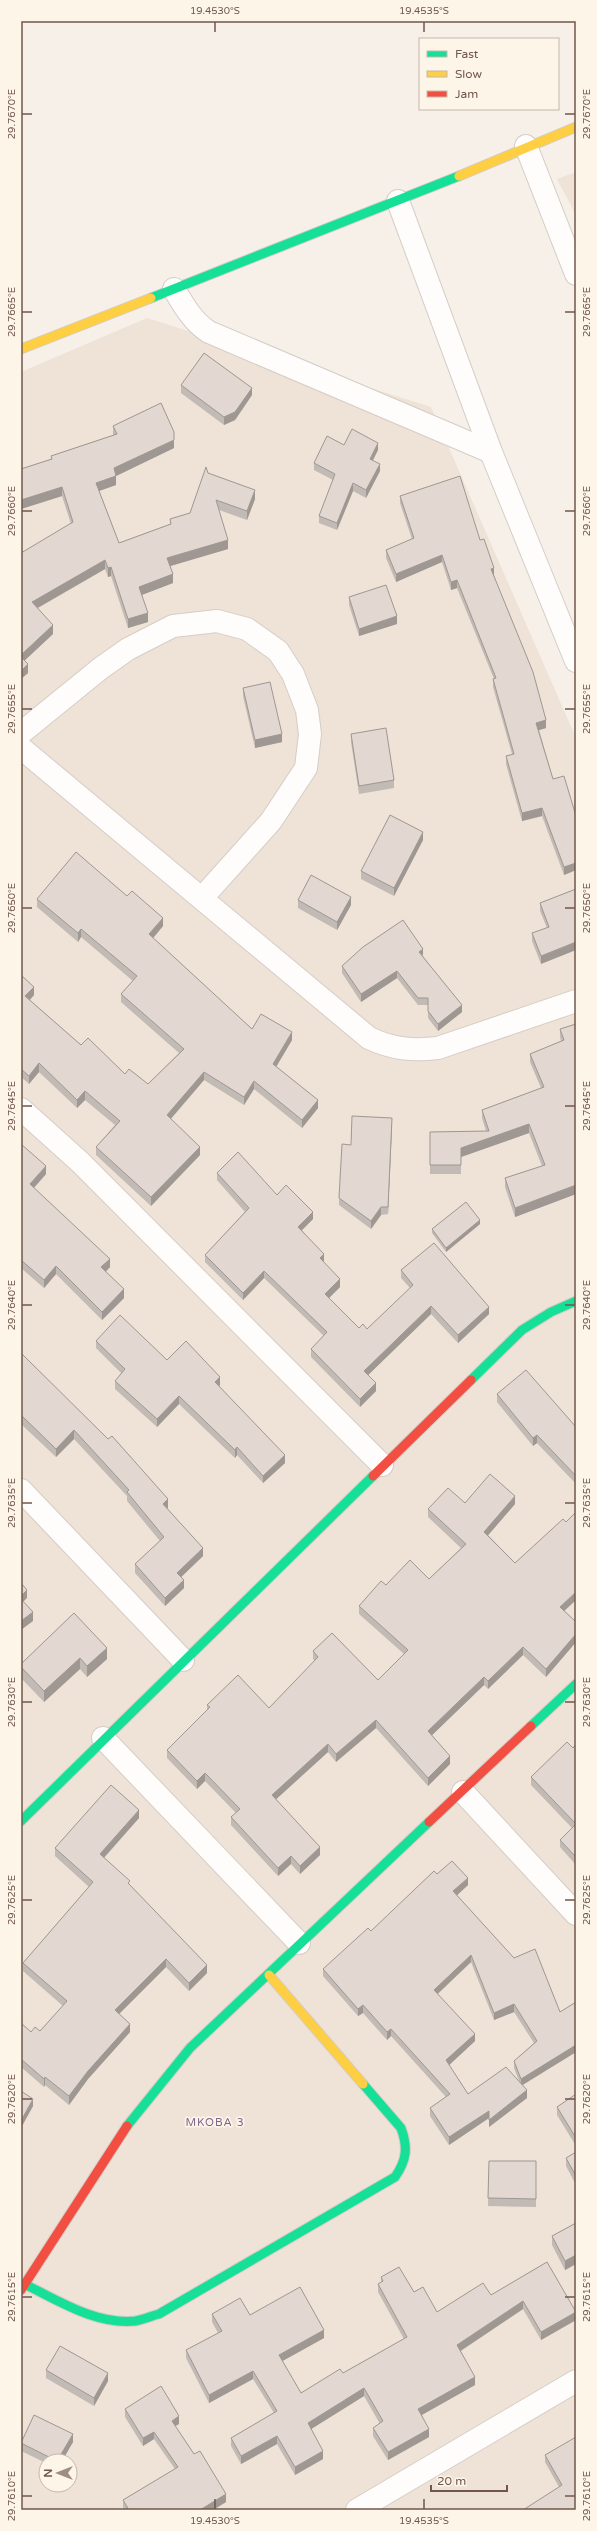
<svg xmlns="http://www.w3.org/2000/svg" width="597" height="2531" viewBox="0 0 597 2531" font-family="'Varela Round',sans-serif">
	<style>
		.residential { fill: #efe2d6; fill-rule: evenodd }
		.lines { fill: none; stroke-linecap: round; stroke-linejoin: round }
		.street-casing { stroke: #d5cdc7; stroke-width: 24 }
		.fast-casing { stroke: #d4ccc6; stroke-width: 11 }
		.slow-casing { stroke: #d4ccc6; stroke-width: 11 }
		.jam-casing { stroke: #d4ccc6; stroke-width: 11 }
		.street { stroke: #fefdfc; stroke-width: 22 }
		.fast { stroke: #16e098; stroke-width: 9 }
		.slow { stroke: #ffcf43; stroke-width: 9 }
		.jam { stroke: #f24e42; stroke-width: 9 }
		.wall { fill: #c2bab4; fill-rule: evenodd }
		.shaded-wall { fill: #9e9792 }
		.building { fill: #e2d8d1; stroke: #9e9792 }
		.ticks { fill: none; stroke: #71574b; stroke-width: 1.5 }
		.labels { text-anchor: middle; dominant-baseline: central; stroke-width: 3.5; stroke-linejoin: round; paint-order: stroke }
		.neighbourhood-label { font-size: 11px; letter-spacing: 1px; fill: #7d638d; stroke: #fef5e9 }
		.neatline { fill: none; stroke: #71574b; stroke-width: 1.5 }
		.ticks-label { font-size: 10px; text-anchor: middle; fill: #71574b }
	</style>
	<rect width="100%" height="100%" fill="#f6f0e9"/>
	<g class="residential">
		<polygon points="576,172 576,215 557,179"/>
		<path d="M147 318 431 407 576 738V2510H21V372ZM46 2461H70V2485H46Z"/>
	</g>
	<g class="lines">
		<defs>
			<g id="street">
				<polyline points="526,146 576,274"/>
				<polyline points="398,201 491,452 576,661"/>
				<path d="M174 289C184 306 193 322 209 332L491 452"/>
				<polyline points="21,733 101,668 128,649 173,626 217,621 247,629 278,651 293,674 307,710 310,734 306,768 271,821 202,898"/>
				<path d="M21 748 369 1038C392 1049 413 1051 438 1048L576 1001"/>
				<polyline points="21,1109 80,1162 382,1465"/>
				<polyline points="21,1490 183,1660"/>
				<polyline points="103,1738 299,1943"/>
				<polyline points="463,1792 576,1914"/>
				<polyline points="357,2510 576,2381"/>
			</g>
			<g id="fast">
				<polyline points="151,298 459,176"/>
				<polyline points="471,1380 522,1330 551,1312 576,1301"/>
				<polyline points="531,1726 576,1684"/>
				<polyline points="21,1821 373,1476"/>
				<polyline points="127,2126 190,2048 429,1822"/>
				<path d="M24 2284C58 2300 95 2325 135 2321 143 2320 151 2316 159 2314L395 2177C407 2160 408 2147 401 2128L363 2084"/>
			</g>
			<g id="slow">
				<polyline points="459,176 576,127"/>
				<polyline points="21,349 151,298"/>
				<polyline points="269,1975 363,2084"/>
			</g>
			<g id="jam">
				<polyline points="373,1476 471,1380"/>
				<polyline points="429,1822 531,1726"/>
				<polyline points="21,2290 127,2126"/>
			</g>
		</defs>
		<use href="#street" class="street-casing"/>
		<use href="#fast" class="fast-casing"/>
		<use href="#slow" class="slow-casing"/>
		<use href="#jam" class="jam-casing"/>
		<use href="#street" class="street"/>
		<use href="#fast" class="fast"/>
		<use href="#slow" class="slow"/>
		<use href="#jam" class="jam"/>
	</g>
	<g class="wall">
		<polygon points="181,385 252,395 235,420 224,425 181,393"/>
		<polygon points="113,426 174,448 116,476 116,485 99,491 119,543 170,524 170,519 190,513 208,473 255,499 247,520 219,510 228,549 170,566 173,583 142,595 148,622 128,628 111,576 108,577 105,569 38,608 53,634 24,660 28,673 21,679 21,553 71,524 62,496 21,509 21,469 51,459 51,456 113,435"/>
		<polygon points="344,445 378,450 373,460 380,471 366,498 353,491 337,530 319,523 319,516 333,480 314,470 314,463"/>
		<polygon points="400,496 480,540 494,575 546,728 539,730 553,779 576,816 576,870 564,875 542,816 522,821 506,764 506,756 512,754 493,687 493,679 494,679 457,588 451,590 442,562 396,582 386,558 386,550 412,539 400,503"/>
		<polygon points="349,597 397,624 359,636 349,605"/>
		<polygon points="243,688 282,742 255,748 243,696"/>
		<polygon points="351,734 394,780 394,788 359,794 351,742"/>
		<polygon points="423,840 394,896 361,879 361,871"/>
		<polygon points="576,889 541,964 532,941 532,933 547,928 540,911 540,903"/>
		<polygon points="127,896 163,926 153,938 252,1029 292,1040 276,1067 318,1108 302,1128 254,1089 244,1105 204,1080 171,1119 200,1155 151,1206 96,1155 96,1147 115,1125 85,1100 77,1108 39,1072 29,1084 21,1077 21,975 34,995 30,1000 81,1045 125,1074 148,1084 179,1053 121,1002 121,994 133,981 81,937 78,942 37,907 37,899"/>
		<polygon points="298,900 351,905 337,930 298,908"/>
		<polygon points="423,956 462,1012 438,1031 428,1018 428,1005 418,1005 397,978 361,1002 342,973 342,966"/>
		<polygon points="576,1024 576,1194 515,1217 505,1187 505,1178 542,1166 529,1133 461,1157 461,1174 430,1174 430,1132 486,1131 482,1118 482,1110 541,1088 530,1062 530,1054 561,1041 560,1037 560,1029"/>
		<polygon points="392,1126 388,1214 381,1215 371,1229 339,1205 339,1198 351,1145"/>
		<polygon points="21,1144 46,1174 34,1188 110,1267 106,1272 124,1298 102,1320 56,1274 44,1288 21,1268"/>
		<polygon points="217,1173 277,1195 313,1219 302,1230 324,1261 324,1262 340,1287 329,1298 359,1328 367,1329 410,1288 401,1278 401,1270 489,1314 458,1343 431,1314 368,1375 376,1391 360,1407 311,1357 311,1349 324,1336 264,1278 243,1300 205,1262 205,1255 245,1212 217,1180"/>
		<polygon points="480,1224 446,1252 432,1233 432,1229"/>
		<polygon points="96,1341 167,1360 220,1385 219,1386 285,1463 263,1483 237,1455 235,1458 179,1404 157,1427 115,1389 115,1381 122,1374 96,1348"/>
		<polygon points="21,1353 168,1508 167,1509 203,1556 181,1577 184,1588 165,1606 135,1573 135,1564 160,1541 127,1501 127,1496 74,1439 56,1457 21,1424"/>
		<polygon points="497,1394 576,1427 576,1484 537,1443 533,1446 497,1402"/>
		<polygon points="465,1503 515,1504 488,1535 515,1563 576,1622 576,1642 546,1677 523,1655 488,1689 484,1685 432,1735 450,1764 428,1786 376,1728 336,1762 328,1752 276,1799 320,1855 300,1874 291,1864 278,1876 231,1825 231,1817 236,1813 205,1781 197,1789 167,1758 167,1750 207,1710 207,1705 269,1708 315,1661 313,1659 313,1651 378,1680 404,1654 359,1614 359,1606 386,1585 429,1579 461,1548 428,1517 428,1509"/>
		<polygon points="74,1613 107,1659 87,1677 80,1669 44,1702 21,1678 21,1664"/>
		<polygon points="576,1744 576,1865 560,1847 560,1840 572,1828 531,1785 531,1777 573,1748"/>
		<polygon points="139,1818 104,1858 130,1885 207,1973 189,1991 166,1967 119,2014 130,2032 88,2079 69,2105 45,2085 44,2087 21,2067 21,2023 31,2032 40,2031 63,2006 23,1971 23,1963 89,1887 55,1856 55,1848"/>
		<path d="M437 1874 468 1885 457 1895 560 2012 576 2002V2052L522 2085 527 2098 489 2127V2118L449 2145 430 2116V2108L446 2097 391 2036 387 2040 363 2013 358 2016 323 1976V1969L371 1931ZM471 1962 494 2020 514 2012 534 2043 514 2061V2068L519 2081 468 2094 449 2065 475 2041 438 1994Z"/>
		<polygon points="21,2091 33,2106 22,2126 21,2125"/>
		<polygon points="576,2094 576,2146 557,2115 557,2107"/>
		<polygon points="576,2152 576,2185 566,2166 566,2158"/>
		<polygon points="489,2161 536,2161 536,2207 488,2206"/>
		<polygon points="576,2223 576,2264 565,2270 552,2245 552,2236"/>
		<polygon points="547,2262 576,2320 541,2340 523,2309 461,2351 475,2385 422,2415 429,2437 388,2460 373,2436 373,2428 380,2424 364,2396 311,2429 323,2459 295,2475 277,2444 241,2464 231,2446 231,2438 274,2413 253,2379 209,2403 186,2358 186,2350 218,2333 212,2322 212,2314 250,2315 324,2338 282,2361 301,2393 343,2373 404,2339 378,2292 378,2284 381,2282 381,2277 414,2292 437,2312 491,2295"/>
		<polygon points="46,2370 108,2381 94,2406 46,2378"/>
		<polygon points="125,2409 179,2424 175,2426 226,2502 213,2510 124,2510 123,2507 123,2500 175,2469 154,2439 143,2446 125,2417"/>
		<polygon points="21,2442 73,2442 62,2461 46,2461 46,2463 21,2451"/>
		<polygon points="545,2455 576,2510 559,2487 545,2462"/>
	</g>
	<g class="shaded-wall">
		<polygon points="252,388 252,395 235,420 224,425 224,417"/>
		<polygon points="174,440 174,448 114,477 116,476 116,485 96,492 96,483 114,468"/>
		<polygon points="378,443 378,450 370,466 370,459"/>
		<polygon points="380,464 380,471 366,498 366,490"/>
		<polygon points="353,483 353,491 337,530 337,523"/>
		<polygon points="62,487 62,496 21,509 21,500"/>
		<polygon points="255,490 255,499 247,520 247,511"/>
		<polygon points="228,540 228,549 167,567 167,558"/>
		<polygon points="442,555 442,562 396,582 396,574"/>
		<polygon points="105,560 105,569 32,611 32,602"/>
		<polygon points="111,567 111,576 108,577 108,568"/>
		<polygon points="494,568 494,576 491,569"/>
		<polygon points="173,574 173,583 139,596 139,587"/>
		<polygon points="457,580 457,588 451,590 451,582"/>
		<polygon points="148,613 148,622 128,628 128,619"/>
		<polygon points="397,616 397,624 359,636 359,629"/>
		<polygon points="53,625 53,634 21,664 21,655"/>
		<polygon points="28,664 28,673 21,679 21,671"/>
		<polygon points="546,720 546,728 536,731 536,723"/>
		<polygon points="282,734 282,742 255,748 255,740"/>
		<polygon points="542,808 542,816 522,821 522,813"/>
		<polygon points="423,832 423,840 394,896 394,888"/>
		<polygon points="576,863 576,870 564,875 564,867"/>
		<polygon points="351,897 351,905 337,930 337,922"/>
		<polygon points="163,918 163,926 149,943 149,934"/>
		<polygon points="81,929 81,937 78,942 78,933"/>
		<polygon points="576,942 576,950 541,964 541,956"/>
		<polygon points="423,949 423,956 419,952"/>
		<polygon points="397,971 397,978 361,1002 361,994"/>
		<polygon points="34,987 34,995 25,1005 25,996"/>
		<polygon points="462,1005 462,1012 438,1031 438,1024"/>
		<polygon points="292,1032 292,1040 273,1072 273,1064"/>
		<polygon points="39,1063 39,1072 29,1084 29,1076"/>
		<polygon points="204,1072 204,1080 167,1123 167,1115"/>
		<polygon points="254,1081 254,1089 244,1105 244,1097"/>
		<polygon points="85,1091 85,1100 77,1108 77,1100"/>
		<polygon points="318,1100 318,1108 302,1128 302,1120"/>
		<polygon points="392,1118 392,1126 388,1214 388,1207"/>
		<polygon points="529,1124 529,1133 461,1157 461,1148"/>
		<polygon points="200,1147 200,1155 151,1206 151,1197"/>
		<polygon points="46,1166 46,1174 30,1192 30,1184"/>
		<polygon points="576,1185 576,1194 515,1217 515,1208"/>
		<polygon points="381,1207 381,1215 371,1229 371,1221"/>
		<polygon points="313,1212 313,1219 298,1234 298,1227"/>
		<polygon points="480,1220 480,1224 446,1252 446,1248"/>
		<polygon points="324,1254 324,1261 320,1265 320,1258"/>
		<polygon points="110,1259 110,1267 101,1276 101,1267"/>
		<polygon points="56,1266 56,1274 44,1288 44,1280"/>
		<polygon points="264,1271 264,1278 243,1300 243,1293"/>
		<polygon points="340,1279 340,1287 325,1302 325,1294"/>
		<polygon points="124,1289 124,1298 102,1320 102,1312"/>
		<polygon points="431,1306 431,1314 364,1379 364,1371"/>
		<polygon points="489,1307 489,1314 458,1343 458,1335"/>
		<polygon points="220,1377 220,1385 215,1390 215,1382"/>
		<polygon points="376,1383 376,1391 360,1407 360,1399"/>
		<polygon points="179,1396 179,1404 157,1427 157,1419"/>
		<polygon points="74,1430 74,1439 56,1457 56,1449"/>
		<polygon points="537,1435 537,1443 533,1446 533,1438"/>
		<polygon points="237,1447 237,1455 235,1458 235,1450"/>
		<polygon points="285,1455 285,1463 263,1483 263,1476"/>
		<polygon points="515,1496 515,1504 484,1540 484,1532"/>
		<polygon points="168,1499 168,1508 163,1512 163,1504"/>
		<polygon points="203,1548 203,1556 177,1581 177,1573"/>
		<polygon points="184,1580 184,1588 165,1606 165,1598"/>
		<polygon points="27,1590 27,1598 21,1604 21,1596"/>
		<polygon points="576,1592 576,1600 560,1615 560,1607"/>
		<polygon points="33,1612 33,1621 21,1630 21,1621"/>
		<polygon points="576,1634 576,1642 546,1677 546,1669"/>
		<polygon points="523,1647 523,1655 488,1689 488,1681"/>
		<polygon points="107,1648 107,1659 87,1677 87,1666"/>
		<polygon points="80,1658 80,1669 44,1702 44,1691"/>
		<polygon points="484,1677 484,1685 428,1739 428,1731"/>
		<polygon points="376,1720 376,1728 336,1762 336,1754"/>
		<polygon points="328,1744 328,1752 272,1803 272,1795"/>
		<polygon points="450,1756 450,1764 428,1786 428,1778"/>
		<polygon points="205,1773 205,1781 197,1789 197,1781"/>
		<polygon points="139,1810 139,1818 100,1862 100,1854"/>
		<polygon points="320,1847 320,1855 300,1874 300,1866"/>
		<polygon points="291,1856 291,1864 278,1876 278,1868"/>
		<polygon points="468,1878 468,1885 453,1899 453,1891"/>
		<polygon points="471,1955 471,1962 434,1997 434,1990"/>
		<polygon points="166,1959 166,1967 115,2018 115,2010"/>
		<polygon points="207,1965 207,1973 189,1991 189,1983"/>
		<polygon points="514,2004 514,2012 494,2020 494,2013"/>
		<polygon points="363,2005 363,2013 358,2016 358,2009"/>
		<polygon points="130,2024 130,2032 88,2079 69,2105 69,2096 88,2071"/>
		<polygon points="391,2029 391,2036 387,2040 387,2032"/>
		<polygon points="475,2034 475,2041 446,2068 446,2060"/>
		<polygon points="576,2045 576,2052 521,2086 521,2079"/>
		<polygon points="45,2077 45,2085 44,2087 44,2079"/>
		<polygon points="527,2090 527,2098 489,2127 489,2120"/>
		<polygon points="33,2099 33,2106 22,2126 22,2119"/>
		<polygon points="489,2111 489,2118 449,2145 449,2137"/>
		<polygon points="576,2255 576,2264 565,2270 565,2261"/>
		<polygon points="523,2301 523,2309 457,2353 457,2345"/>
		<polygon points="576,2312 576,2320 541,2340 541,2332"/>
		<polygon points="324,2330 324,2338 279,2363 279,2355"/>
		<polygon points="253,2371 253,2379 209,2403 209,2395"/>
		<polygon points="108,2373 108,2381 94,2406 94,2398"/>
		<polygon points="475,2377 475,2385 418,2417 418,2409"/>
		<polygon points="364,2388 364,2396 308,2431 308,2423"/>
		<polygon points="179,2416 179,2424 172,2428 172,2421"/>
		<polygon points="429,2429 429,2437 388,2460 388,2452"/>
		<polygon points="154,2432 154,2439 143,2446 143,2438"/>
		<polygon points="73,2434 73,2442 62,2461 57,2461"/>
		<polygon points="277,2436 277,2444 241,2464 241,2456"/>
		<polygon points="323,2451 323,2459 295,2475 295,2467"/>
		<polygon points="226,2494 226,2502 213,2510 200,2510"/>
	</g>
	<g class="building">
		<polygon points="204,353 252,388 235,412 224,417 181,385"/>
		<polygon points="161,403 174,432 174,440 114,468 116,476 96,483 119,543 171,524 170,519 190,513 206,467 208,473 255,490 247,511 216,500 228,540 167,558 173,574 139,587 148,613 128,619 111,567 108,568 105,560 32,602 53,625 21,655 21,553 73,522 62,487 21,500 21,469 52,459 51,456 117,434 113,426"/>
		<polygon points="352,429 378,443 370,459 380,464 366,490 353,483 337,523 319,516 335,474 314,463 327,436 344,445"/>
		<polygon points="460,476 480,540 484,539 494,568 491,569 533,672 546,720 536,723 553,779 564,776 576,816 576,863 564,867 542,808 522,813 506,756 514,754 493,679 496,678 457,580 451,582 442,555 396,574 386,550 414,538 400,496"/>
		<polygon points="386,585 397,616 359,629 349,597"/>
		<polygon points="21,657 28,664 21,671"/>
		<polygon points="270,682 282,734 255,740 243,688"/>
		<polygon points="386,728 394,780 359,786 351,734"/>
		<polygon points="390,815 423,832 394,888 361,871"/>
		<polygon points="76,852 127,896 132,891 163,918 149,934 252,1029 261,1014 292,1032 273,1064 318,1100 302,1120 254,1081 244,1097 204,1072 167,1115 200,1147 151,1197 96,1147 120,1121 85,1091 77,1100 39,1063 29,1076 21,1069 21,975 34,987 25,996 81,1045 88,1038 125,1074 129,1069 148,1084 184,1049 121,994 137,976 81,929 78,933 37,899"/>
		<polygon points="311,875 351,897 337,922 298,900"/>
		<polygon points="576,889 576,942 541,956 532,933 549,927 540,903"/>
		<polygon points="403,920 423,949 419,952 462,1005 438,1024 428,1011 428,998 418,998 397,971 361,994 342,966 363,947"/>
		<polygon points="576,1024 576,1185 515,1208 505,1178 545,1165 529,1124 461,1148 461,1165 430,1165 430,1132 489,1131 482,1110 544,1087 530,1054 564,1040 560,1029"/>
		<polygon points="352,1116 392,1118 388,1207 381,1207 371,1221 339,1198 342,1144 351,1145"/>
		<polygon points="21,1144 46,1166 30,1184 110,1259 101,1267 124,1289 102,1312 56,1266 44,1280 21,1260"/>
		<polygon points="238,1152 277,1195 286,1185 313,1212 298,1227 324,1254 320,1258 340,1279 325,1294 359,1328 363,1324 367,1329 413,1285 401,1270 434,1243 489,1307 458,1335 431,1306 364,1371 376,1383 360,1399 311,1349 327,1332 264,1271 243,1293 205,1255 249,1208 217,1173"/>
		<polygon points="466,1202 480,1220 446,1248 432,1229"/>
		<polygon points="120,1315 167,1360 186,1341 220,1377 215,1382 285,1455 263,1476 237,1447 235,1450 179,1396 157,1419 115,1381 125,1369 96,1341"/>
		<polygon points="21,1353 108,1439 112,1436 168,1499 163,1504 203,1548 177,1573 184,1580 165,1598 135,1564 164,1537 127,1492 129,1490 74,1430 56,1449 21,1415"/>
		<polygon points="526,1370 576,1427 576,1476 537,1435 533,1438 497,1394"/>
		<polygon points="490,1474 515,1496 484,1532 515,1563 563,1519 566,1522 576,1512 576,1592 560,1607 576,1622 576,1634 546,1669 523,1647 488,1681 484,1677 428,1731 450,1756 428,1778 376,1720 336,1754 328,1744 272,1795 320,1847 300,1866 291,1856 278,1868 231,1817 240,1809 205,1773 197,1781 167,1750 210,1707 207,1705 238,1675 269,1708 318,1657 313,1651 332,1633 378,1680 408,1650 359,1606 381,1581 386,1585 410,1560 429,1579 466,1544 428,1509 448,1488 465,1503"/>
		<polygon points="21,1583 27,1590 21,1596"/>
		<polygon points="21,1599 33,1612 21,1621"/>
		<polygon points="74,1613 107,1648 87,1666 80,1658 44,1691 21,1667 21,1664"/>
		<polygon points="567,1742 573,1748 576,1744 576,1857 560,1840 576,1824 531,1777"/>
		<polygon points="111,1785 139,1810 100,1854 130,1881 128,1883 207,1965 189,1983 166,1959 115,2010 130,2024 88,2071 69,2096 45,2077 44,2079 21,2059 21,2023 31,2032 35,2027 40,2031 67,2001 23,1963 93,1882 55,1848"/>
		<polygon points="452,1861 468,1878 453,1891 514,1958 535,1949 560,2012 576,2002 576,2045 521,2079 514,2061 537,2041 514,2004 494,2013 471,1955 434,1990 475,2034 446,2060 468,2094 506,2067 527,2090 489,2120 489,2111 449,2137 430,2108 450,2094 391,2029 387,2032 363,2005 358,2009 323,1969 368,1928 371,1931 434,1871 437,1874"/>
		<polygon points="21,2091 33,2099 22,2119 21,2118"/>
		<polygon points="576,2094 576,2138 557,2107"/>
		<polygon points="576,2152 576,2176 566,2158"/>
		<polygon points="489,2161 536,2161 536,2199 488,2198"/>
		<polygon points="576,2223 576,2255 565,2261 552,2236"/>
		<polygon points="547,2262 576,2312 541,2332 523,2301 457,2345 475,2377 418,2409 429,2429 388,2452 373,2428 383,2421 364,2388 308,2423 323,2451 295,2467 277,2436 241,2456 231,2438 277,2411 253,2371 209,2395 186,2350 222,2331 212,2314 240,2298 250,2315 300,2287 324,2330 279,2355 301,2393 340,2369 343,2373 407,2337 378,2284 383,2281 381,2277 399,2267 414,2292 423,2287 437,2312 483,2283 491,2295"/>
		<polygon points="60,2346 108,2373 94,2398 46,2370"/>
		<polygon points="161,2386 179,2416 172,2421 194,2454 200,2451 226,2494 200,2510 129,2510 123,2500 178,2467 154,2432 143,2438 125,2409"/>
		<polygon points="34,2415 73,2434 57,2461 21,2443"/>
		<polygon points="576,2437 576,2510 523,2510 562,2485 545,2455"/>
	</g>
	<path class="ticks" d="M215 22V32M424 22V32M22 114H32M565 114H575M22 312H32M565 312H575M22 511H32M565 511H575M22 709H32M565 709H575M22 908H32M565 908H575M22 1106H32M565 1106H575M22 1305H32M565 1305H575M22 1503H32M565 1503H575M22 1702H32M565 1702H575M22 1900H32M565 1900H575M22 2099H32M565 2099H575M22 2297H32M565 2297H575M22 2496H32M565 2496H575M215 2499V2509M424 2499V2509"/>
	<g class="labels">
		<g class="neighbourhood-label">
			<text x="215" y="2122">MKOBA 3</text>
		</g>
	</g>
	<rect width="597" height="2531" fill="none" stroke="#fef5e9" stroke-width="44"/>
	<rect x="419" y="38" width="140" height="72" fill="#fef5e9" stroke="#c6b6aa"/>
	<rect x="427" y="51" width="20" height="6" fill="#16e098" stroke="#c6b6aa"/>
	<text x="455" y="58" font-size="12" fill="#71574b">Fast</text>
	<rect x="427" y="71" width="20" height="6" fill="#ffcf43" stroke="#c6b6aa"/>
	<text x="455" y="78" font-size="12" fill="#71574b">Slow</text>
	<rect x="427" y="91" width="20" height="6" fill="#f24e42" stroke="#c6b6aa"/>
	<text x="455" y="98" font-size="12" fill="#71574b">Jam</text>
	<g transform="translate(58 2473) rotate(270)"><circle r="19" fill="#fef5e9" stroke="#c6b6aa"/>
	<path d="M0-3L7 15L0 10L-7 15Z" fill="#a08d82"/>
	<text y="-6" font-size="11" font-weight="bold" text-anchor="middle" fill="#71574b">N</text>
	</g>
	<path d="M431 2485v6h76v-6" fill="none" stroke="#71574b" stroke-width="2"/>
	<text x="437" y="2485" font-size="12" fill="#71574b" stroke="#fef5e9" stroke-width="3" paint-order="stroke">20 m</text>
	<rect x="22" y="22" width="553" height="2487" class="neatline"/>
	<g class="ticks-label">
		<text x="215" y="14">19.4530°S</text>
		<text x="424" y="14">19.4535°S</text>
		<text transform="translate(586 114) rotate(-90)" y="4">29.7670°E</text>
		<text transform="translate(11 114) rotate(-90)" y="4">29.7670°E</text>
		<text transform="translate(586 312) rotate(-90)" y="4">29.7665°E</text>
		<text transform="translate(11 312) rotate(-90)" y="4">29.7665°E</text>
		<text transform="translate(586 511) rotate(-90)" y="4">29.7660°E</text>
		<text transform="translate(11 511) rotate(-90)" y="4">29.7660°E</text>
		<text transform="translate(586 709) rotate(-90)" y="4">29.7655°E</text>
		<text transform="translate(11 709) rotate(-90)" y="4">29.7655°E</text>
		<text transform="translate(586 908) rotate(-90)" y="4">29.7650°E</text>
		<text transform="translate(11 908) rotate(-90)" y="4">29.7650°E</text>
		<text transform="translate(11 1106) rotate(-90)" y="4">29.7645°E</text>
		<text transform="translate(586 1106) rotate(-90)" y="4">29.7645°E</text>
		<text transform="translate(586 1305) rotate(-90)" y="4">29.7640°E</text>
		<text transform="translate(11 1305) rotate(-90)" y="4">29.7640°E</text>
		<text transform="translate(586 1503) rotate(-90)" y="4">29.7635°E</text>
		<text transform="translate(11 1503) rotate(-90)" y="4">29.7635°E</text>
		<text transform="translate(586 1702) rotate(-90)" y="4">29.7630°E</text>
		<text transform="translate(11 1702) rotate(-90)" y="4">29.7630°E</text>
		<text transform="translate(11 1900) rotate(-90)" y="4">29.7625°E</text>
		<text transform="translate(586 1900) rotate(-90)" y="4">29.7625°E</text>
		<text transform="translate(11 2099) rotate(-90)" y="4">29.7620°E</text>
		<text transform="translate(586 2099) rotate(-90)" y="4">29.7620°E</text>
		<text transform="translate(586 2297) rotate(-90)" y="4">29.7615°E</text>
		<text transform="translate(11 2297) rotate(-90)" y="4">29.7615°E</text>
		<text transform="translate(586 2496) rotate(-90)" y="4">29.7610°E</text>
		<text transform="translate(11 2496) rotate(-90)" y="4">29.7610°E</text>
		<text x="215" y="2524">19.4530°S</text>
		<text x="424" y="2524">19.4535°S</text>
	</g>
</svg>
